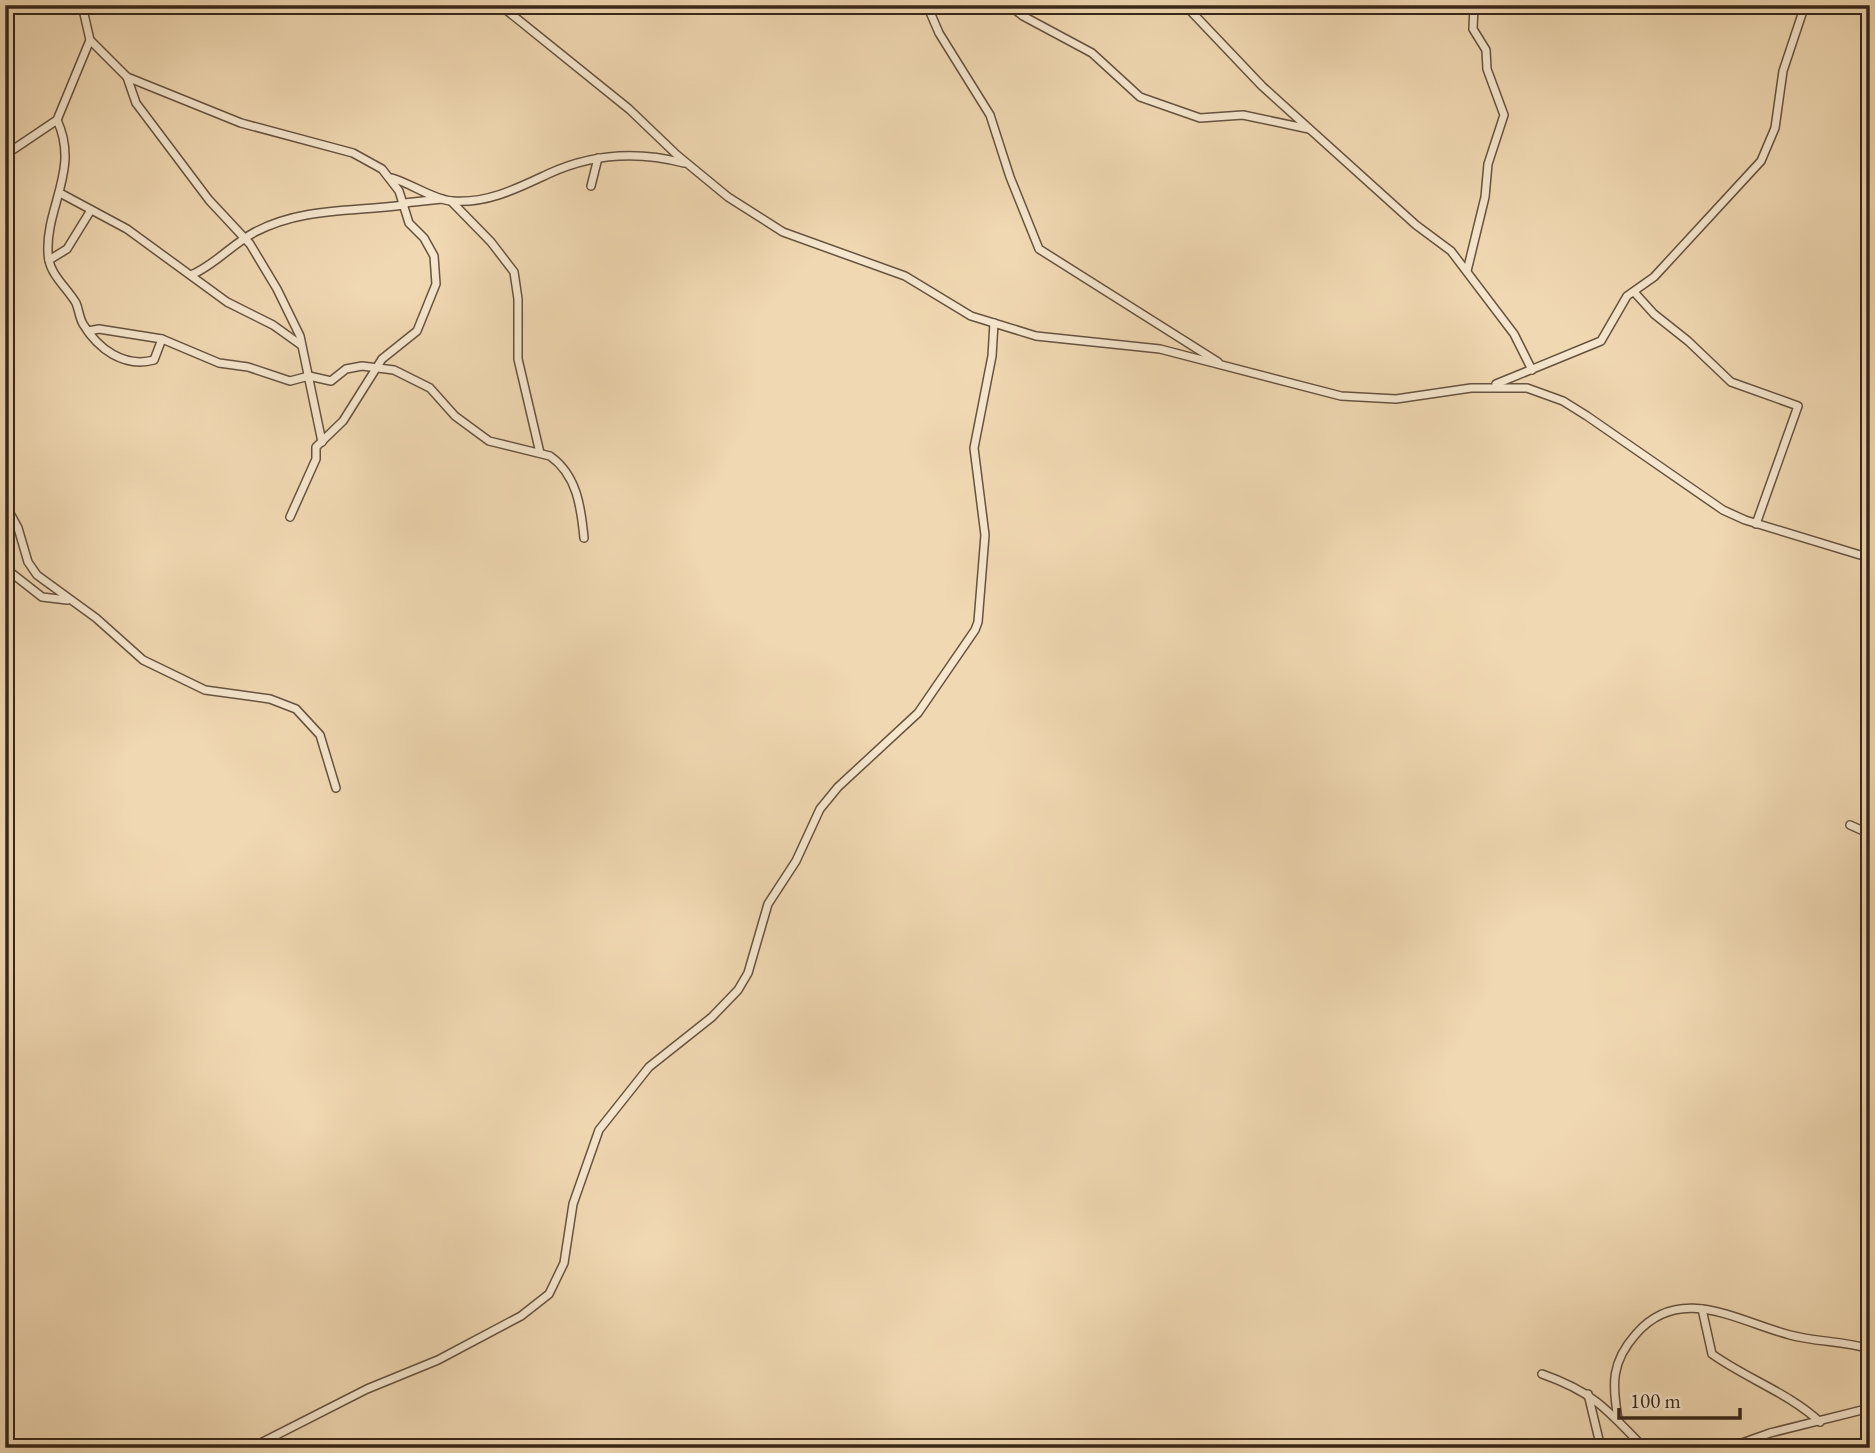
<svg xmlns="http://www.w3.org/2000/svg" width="1875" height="1453" viewBox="0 0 1875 1453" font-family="'EB Garamond',serif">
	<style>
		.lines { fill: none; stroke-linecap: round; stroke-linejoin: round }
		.minor-casing { stroke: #66533f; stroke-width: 10 }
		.minor { stroke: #f5e6cd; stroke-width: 7 }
	</style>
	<rect width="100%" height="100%" fill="#f0d8b2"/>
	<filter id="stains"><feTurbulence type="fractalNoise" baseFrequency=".00286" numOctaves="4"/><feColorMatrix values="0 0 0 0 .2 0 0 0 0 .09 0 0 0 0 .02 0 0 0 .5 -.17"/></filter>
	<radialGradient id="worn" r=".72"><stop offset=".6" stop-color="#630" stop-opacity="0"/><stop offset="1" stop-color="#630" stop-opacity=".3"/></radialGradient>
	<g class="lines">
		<defs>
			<g id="minor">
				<polyline points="500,5 629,109 677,155 728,197 783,232 905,276 971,316 1036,336 1160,349 1341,396 1396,399 1471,388 1527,388 1563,401 1587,416 1723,510 1745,520 1870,558"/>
				<polyline points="927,5 939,33 990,115 1010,177 1039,249 1218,362"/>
				<polyline points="1009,5 1023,16 1092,53 1140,97 1200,118 1243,115 1309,129"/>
				<polyline points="1185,5 1262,86 1416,225 1451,251 1514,334 1532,370"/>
				<polyline points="1713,5 1731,10 1770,5"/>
				<polyline points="90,40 127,77 241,123 353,153 382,169 399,191 409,223 424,238 434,256 436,284 417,331 382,359 343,421 316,447 316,459 290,517"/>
				<polyline points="127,77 136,103 209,200 250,244 277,289 300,336 322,442"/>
				<path d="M57 120C80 169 46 206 48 252 48 274 66 286 76 303 79 310 79 317 83 324 98 349 124 368 154 360L162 339"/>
				<polyline points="5,155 57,120 90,40 82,5"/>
				<path d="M392 178C410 183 434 200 452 201 487 204 518 188 548 174 593 153 638 151 684 163"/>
				<polyline points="591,186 598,158"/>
				<polyline points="60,193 127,229 227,302 273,325 301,345"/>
				<polyline points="451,201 491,242 514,272 518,299 518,359 540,453"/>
				<polyline points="404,203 442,199"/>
				<polyline points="49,260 67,249 91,210"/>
				<polyline points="1467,271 1485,197 1488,164 1504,115 1487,69 1486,50 1473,29 1474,5"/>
				<path d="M191 275C215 265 232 244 255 232 303 207 353 212 404 205"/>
				<polyline points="1635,293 1654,314 1688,341 1731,382 1798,406 1756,524"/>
				<path d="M88 331 99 329 162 339 219 363 248 367 290 381 309 376 331 381 346 369 362 366 394 370 430 388 455 416 489 441 550 456C577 475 581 507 584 538"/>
				<polyline points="1496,384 1601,341 1627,296 1654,277 1761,161 1775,128 1783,71 1805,5"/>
				<polyline points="5,504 18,528 28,562 37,575 96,618 143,660 205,690 270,699 296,709 320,735 336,788"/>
				<polyline points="5,568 42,597 67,600"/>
				<polyline points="1850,825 1870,834"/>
				<path d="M1702 1309 1712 1354C1747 1379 1789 1393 1820 1422"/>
				<path d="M1542 1374C1593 1392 1607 1409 1644 1448"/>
				<polyline points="1588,1394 1601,1448"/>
				<path d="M1618 1419C1612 1384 1611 1362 1636 1334 1680 1283 1737 1321 1790 1335 1816 1342 1844 1341 1870 1349"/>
				<polyline points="251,1448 367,1389 438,1360 521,1316 549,1294 564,1263 573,1204 599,1130 649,1067 712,1017 738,990 748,973 768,904 796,861 820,809 838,787 918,713 975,630 978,622 985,535 974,448 992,356 994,323"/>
				<polyline points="1728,1448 1770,1433 1870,1408"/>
			</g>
		</defs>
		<use href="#minor" class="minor-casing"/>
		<use href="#minor" class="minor"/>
	</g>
	<rect width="1875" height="1453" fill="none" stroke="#f0d8b2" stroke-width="28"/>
	<rect x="7" y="7" width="1861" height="1439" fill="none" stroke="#382719" stroke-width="3.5"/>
	<rect x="14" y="14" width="1847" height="1425" fill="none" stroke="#382719" stroke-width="2"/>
	<path d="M1619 1408v10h121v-10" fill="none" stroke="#382719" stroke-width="3.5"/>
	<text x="1630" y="1408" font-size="21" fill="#382719" stroke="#f5e6cd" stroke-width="5" paint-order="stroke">100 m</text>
	<rect width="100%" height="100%" filter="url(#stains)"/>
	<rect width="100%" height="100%" fill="url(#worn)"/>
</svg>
